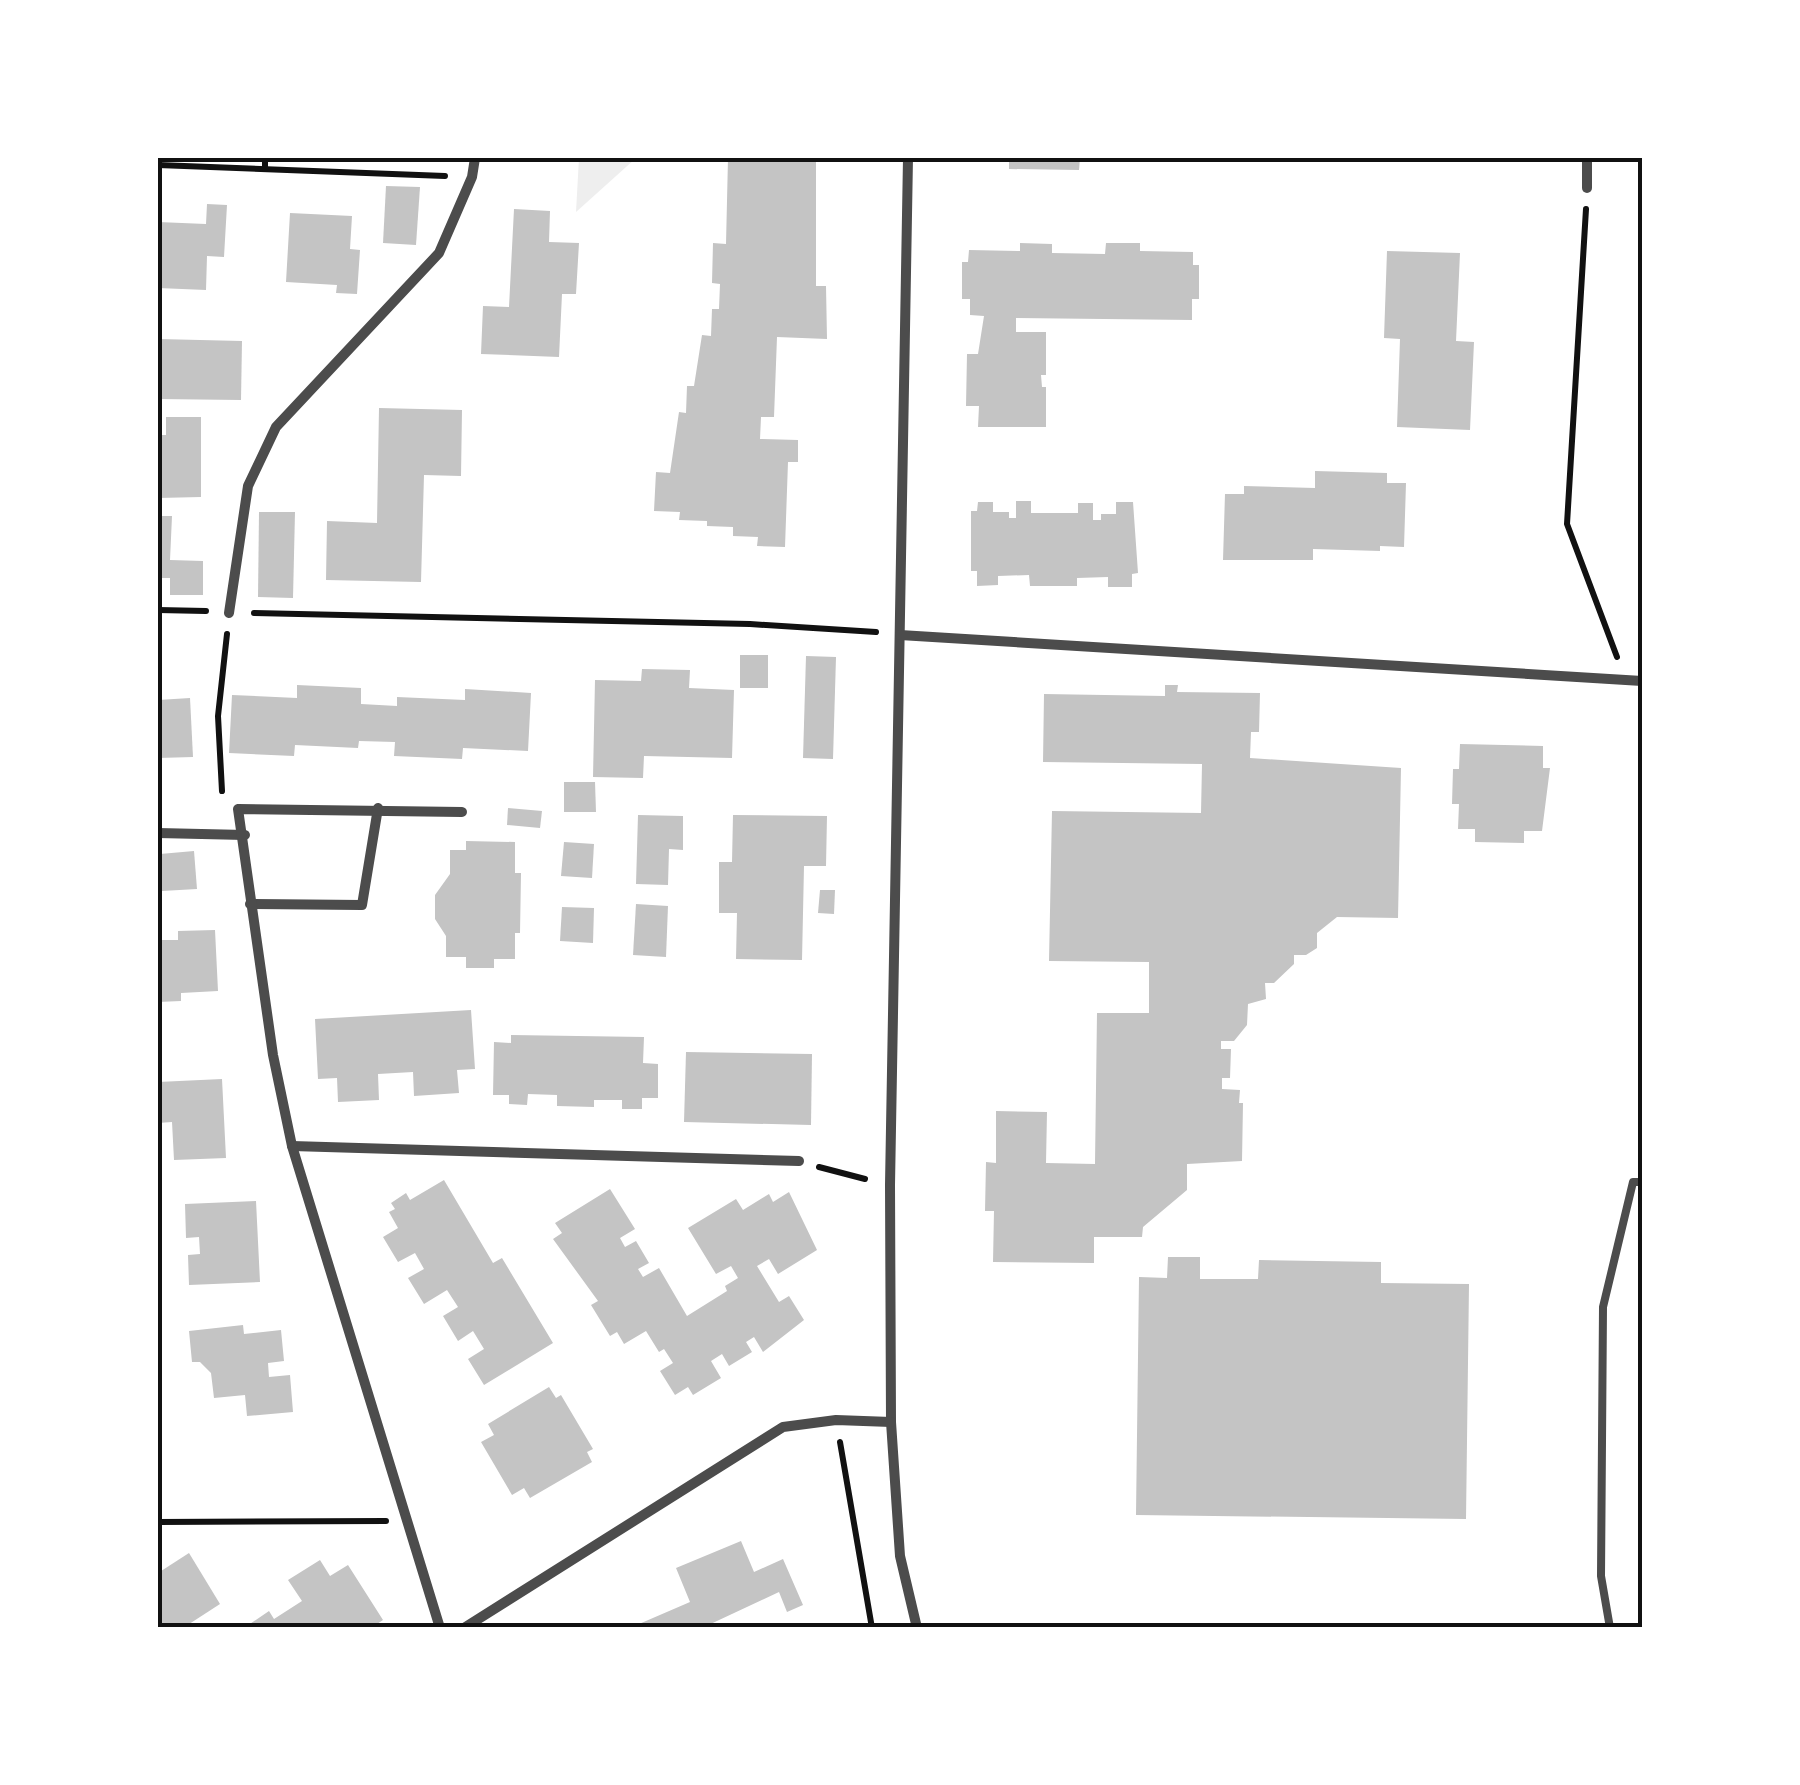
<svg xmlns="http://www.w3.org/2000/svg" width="1800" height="1785" viewBox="0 0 1800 1785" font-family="Roboto,sans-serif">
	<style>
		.green { fill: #eee }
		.building { fill: #c4c4c4 }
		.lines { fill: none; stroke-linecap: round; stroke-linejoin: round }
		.path { stroke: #111; stroke-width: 6 }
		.service { stroke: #4c4c4c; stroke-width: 8 }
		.minor { stroke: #4c4c4c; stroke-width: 10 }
		.neatline { fill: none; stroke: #111; stroke-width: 4 }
	</style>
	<rect width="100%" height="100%" fill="#fff"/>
	<polygon class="green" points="579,158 636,158 576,212"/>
	<g class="building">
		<polygon points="728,158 816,158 816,286 826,286 827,339 777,337 774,417 761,417 760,439 798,440 798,462 788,462 785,547 757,546 758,537 733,536 733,527 707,526 707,521 679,520 680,512 654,511 656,472 670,473 679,412 686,413 687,386 694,386 702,335 711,336 712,309 719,309 720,284 712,283 713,243 726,244"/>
		<polygon points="1009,158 1080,158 1079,170 1009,169"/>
		<polygon points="386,186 420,187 416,245 383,243"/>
		<polygon points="207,204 227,205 224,257 207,256 206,290 158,288 158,222 206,224"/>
		<polygon points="514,209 550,211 549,242 579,243 576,294 562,294 559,357 481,354 483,306 509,307"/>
		<polygon points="290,213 352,216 350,249 360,250 357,294 336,293 337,285 286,282"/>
		<polygon points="1020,243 1052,244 1052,253 1105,254 1106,243 1140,243 1140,251 1193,252 1193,265 1199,265 1199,299 1192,299 1192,320 1016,318 1016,332 1046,332 1046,375 1041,375 1042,387 1046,387 1046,427 978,427 979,406 966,406 967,354 978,354 984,316 970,315 970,299 962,299 962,262 968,262 969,250 1020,251"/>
		<polygon points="1387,251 1460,253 1456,341 1474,342 1470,430 1397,427 1400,339 1384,338"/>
		<polygon points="158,339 242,341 241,400 158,399"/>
		<polygon points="379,408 462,410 461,476 424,475 421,582 326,580 327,521 377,523"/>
		<polygon points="166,417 201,417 201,497 158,498 158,435 166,435"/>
		<polygon points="1315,471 1387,473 1387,483 1406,483 1404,547 1380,546 1380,551 1313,549 1313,560 1223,560 1225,494 1244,494 1244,486 1315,488"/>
		<polygon points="1016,501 1031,501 1031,513 1078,513 1078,503 1093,503 1093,520 1101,520 1101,514 1116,514 1116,502 1133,502 1138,573 1132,574 1132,587 1108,587 1108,577 1077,578 1077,586 1030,586 1029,575 998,576 998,585 977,586 977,571 971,571 971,511 977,511 978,502 993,502 993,512 1009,512 1009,518 1016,518"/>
		<polygon points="259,512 295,512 293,598 258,597"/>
		<polygon points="158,516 172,516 170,560 203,561 203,595 170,595 170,578 158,578"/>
		<rect x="740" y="655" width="28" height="33"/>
		<polygon points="806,656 836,657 833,759 803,758"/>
		<polygon points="642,669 690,670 689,688 734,690 732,758 644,756 643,778 593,777 595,680 641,681"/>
		<polygon points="297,685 361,688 361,704 397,706 397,697 465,700 465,689 531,693 528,751 463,748 462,759 394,756 395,742 359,741 358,748 295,745 294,756 229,753 232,695 297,698"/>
		<polygon points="1165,685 1178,685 1177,692 1260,693 1259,732 1251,732 1250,758 1401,768 1398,918 1337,917 1317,933 1317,948 1306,955 1294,955 1294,964 1274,983 1265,983 1266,999 1248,1004 1247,1025 1234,1041 1221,1041 1221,1049 1231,1049 1230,1078 1222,1078 1222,1089 1240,1090 1239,1103 1243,1103 1242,1161 1187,1164 1187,1190 1143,1227 1142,1237 1094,1237 1094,1263 993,1262 994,1211 985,1211 986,1162 996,1163 996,1111 1047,1112 1046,1163 1095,1164 1097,1013 1149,1013 1149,962 1049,961 1052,811 1201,813 1202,764 1043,762 1044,694 1165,696"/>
		<polygon points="190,698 193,757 158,758 158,700"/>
		<polygon points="1460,744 1543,746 1543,768 1550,768 1542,831 1524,831 1524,843 1475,842 1475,829 1458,829 1459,804 1452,804 1453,769 1459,769"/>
		<polygon points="564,782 595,782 596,812 564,812"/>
		<polygon points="508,808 542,811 540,828 507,825"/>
		<polygon points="638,815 683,816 683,850 669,849 668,885 636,884"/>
		<polygon points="733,815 827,816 826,866 804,866 802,960 736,959 737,913 719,913 719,862 732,862"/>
		<polygon points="466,841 515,842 515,873 521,873 520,933 515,933 515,959 494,959 494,968 466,968 466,957 446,957 446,936 435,919 435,895 450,874 450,850 466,850"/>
		<polygon points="564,842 594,844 592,878 561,876"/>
		<polygon points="194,851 197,889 162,891 160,854"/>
		<polygon points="820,890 835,890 834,914 818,913"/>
		<polygon points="636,904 668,906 666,957 633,955"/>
		<polygon points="562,907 594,908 593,943 560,941"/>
		<polygon points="215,930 218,991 181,993 181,1001 158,1002 158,940 178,940 178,931"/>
		<polygon points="471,1010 475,1069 457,1070 459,1093 414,1096 413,1072 378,1074 379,1100 338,1102 337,1078 318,1079 315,1019"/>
		<polygon points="511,1035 644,1037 643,1063 658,1064 658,1098 642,1098 642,1109 622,1109 622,1100 594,1100 594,1107 557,1106 557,1095 528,1094 527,1105 509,1104 509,1095 493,1095 494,1042 511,1043"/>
		<polygon points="686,1052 812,1054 811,1125 684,1122"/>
		<polygon points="222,1079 226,1158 174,1160 172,1122 158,1123 158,1082"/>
		<polygon points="444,1180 493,1263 502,1258 553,1343 484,1385 468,1359 484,1349 473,1331 458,1341 443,1316 458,1307 447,1290 424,1304 408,1278 424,1269 415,1253 398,1262 383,1237 398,1228 389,1212 395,1209 391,1203 406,1193 410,1200"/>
		<polygon points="610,1189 635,1229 620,1238 625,1247 636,1241 649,1263 638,1269 643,1277 659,1268 687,1316 727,1291 725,1286 738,1278 731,1266 716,1274 688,1228 736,1199 743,1210 769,1194 773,1202 789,1192 817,1250 778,1274 769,1259 757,1266 779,1302 789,1296 804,1320 763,1352 754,1337 746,1342 752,1352 729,1366 722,1354 711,1361 721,1378 693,1395 688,1387 675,1395 660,1371 673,1363 664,1349 659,1352 646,1331 624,1344 617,1332 610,1336 591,1305 598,1301 553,1239 562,1233 555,1223"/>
		<polygon points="256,1201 260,1282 189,1285 188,1255 200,1254 199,1237 186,1238 185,1204"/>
		<polygon points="1168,1257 1200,1257 1200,1279 1258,1279 1259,1260 1381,1262 1381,1283 1469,1284 1466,1519 1136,1515 1139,1277 1167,1278"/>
		<polygon points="243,1325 244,1334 281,1330 284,1361 268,1363 269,1377 290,1375 293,1412 247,1416 245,1395 214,1398 211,1373 200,1362 192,1362 189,1331"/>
		<polygon points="549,1387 556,1398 561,1395 593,1449 587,1452 592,1462 530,1498 524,1488 512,1495 481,1442 494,1435 488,1424"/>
		<polygon points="741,1541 754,1572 783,1559 803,1605 787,1612 779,1592 702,1628 640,1628 639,1624 690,1602 676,1568"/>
		<polygon points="189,1553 220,1604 183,1628 158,1628 158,1573"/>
		<polygon points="320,1560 330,1576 348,1565 383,1620 371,1628 244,1628 269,1611 274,1619 302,1601 288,1580"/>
	</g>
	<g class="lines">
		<g class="path">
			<polyline points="158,165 445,176"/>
			<polyline points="265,169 265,158"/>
			<polyline points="1586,209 1567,524 1617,657"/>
			<polyline points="158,610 206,611"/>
			<polyline points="254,613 750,624 876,632"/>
			<polyline points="222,791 218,716 227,634"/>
			<polyline points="819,1167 865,1179"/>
			<polyline points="840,1442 872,1628"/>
			<polyline points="158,1522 386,1521"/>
		</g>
		<polyline class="service" points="1610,1628 1601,1576 1603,1307 1633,1182 1642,1182"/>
		<g class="minor">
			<polyline points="908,158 890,1185 891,1422 900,1556 917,1628"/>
			<polyline points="1587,158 1587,188"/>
			<polyline points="229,613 248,486 276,427 439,253 472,177 475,158"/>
			<polyline points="900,635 1642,681"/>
			<polyline points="158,833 245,835"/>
			<polyline points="250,904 362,905 378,808"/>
			<polyline points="292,1146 799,1161"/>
			<polyline points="440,1628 292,1146 273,1055 238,809 462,812"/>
			<polyline points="464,1628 783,1427 836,1420 891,1422"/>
		</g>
	</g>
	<rect width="1800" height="1785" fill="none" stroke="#ffffff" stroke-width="320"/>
	<rect x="160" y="160" width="1480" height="1465" class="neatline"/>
</svg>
